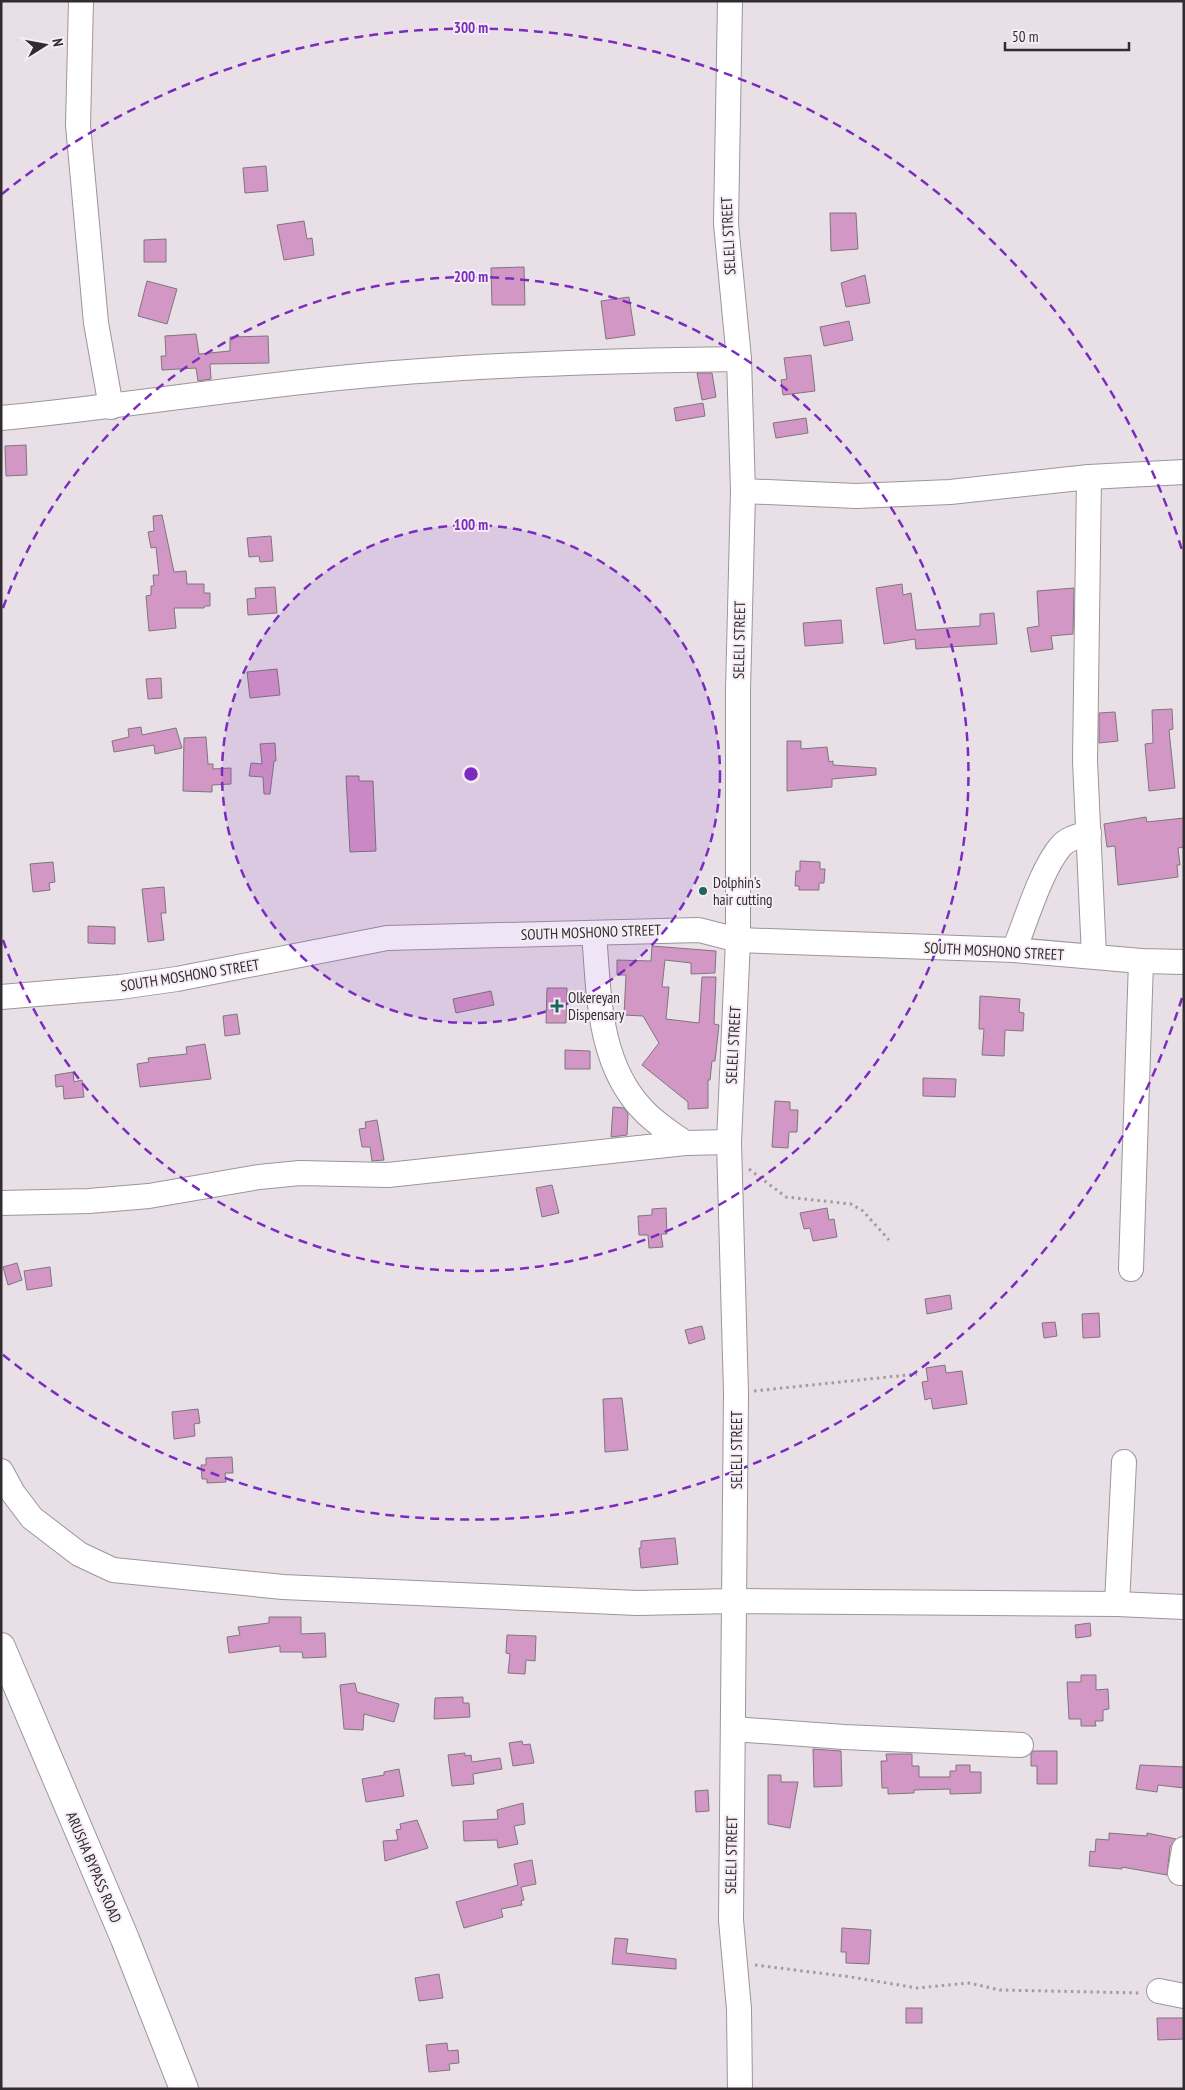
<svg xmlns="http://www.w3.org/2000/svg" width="1185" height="2090" viewBox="0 0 1185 2090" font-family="'PT Sans Narrow',sans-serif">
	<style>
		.building { fill: #d397c6; stroke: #7e767c }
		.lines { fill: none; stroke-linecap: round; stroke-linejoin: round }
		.minor-casing { stroke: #9d959b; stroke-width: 26 }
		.major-casing { stroke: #9d959b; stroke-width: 30 }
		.path { stroke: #a29ca1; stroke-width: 3; stroke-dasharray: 2.5 4; stroke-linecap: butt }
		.minor { stroke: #fff; stroke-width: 24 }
		.major { stroke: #fff; stroke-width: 28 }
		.ring { fill: none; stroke: #7b2cbf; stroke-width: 2.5; stroke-dasharray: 9 6 }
		.poi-dot { fill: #1c665e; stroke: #f5edf3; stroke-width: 2 }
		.labels { text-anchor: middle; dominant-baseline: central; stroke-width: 4; stroke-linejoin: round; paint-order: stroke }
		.street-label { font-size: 15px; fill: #302c2f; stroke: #f5edf3 }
		.poi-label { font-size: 15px; fill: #302c2f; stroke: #f5edf3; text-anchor: start }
		.centre { fill: #7b2cbf; stroke: #f5edf3; stroke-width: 2.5 }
		.ring-label { font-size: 15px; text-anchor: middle; font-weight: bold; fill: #7b2cbf; stroke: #f5edf3; stroke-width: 4; stroke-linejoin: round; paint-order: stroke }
	</style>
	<rect width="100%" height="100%" fill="#e8e0e6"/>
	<g class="building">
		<polygon points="266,166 268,191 245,193 243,168"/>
		<polygon points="830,213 856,213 858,249 831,251"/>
		<polygon points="304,221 307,239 312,238 314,255 284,260 277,225"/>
		<polygon points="166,239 166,262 144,262 144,240"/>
		<polygon points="524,267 525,305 492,305 491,268"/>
		<polygon points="865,275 870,303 846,307 841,283"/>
		<polygon points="147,281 177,289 167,324 138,316"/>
		<polygon points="629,297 635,335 606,339 601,301"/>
		<polygon points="849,321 853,340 824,346 820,327"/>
		<polygon points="196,334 199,354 230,351 230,337 268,336 269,363 210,364 211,379 198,381 196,368 162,370 161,356 166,356 165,336"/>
		<polygon points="811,355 815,391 783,395 781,380 787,379 784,358"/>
		<polygon points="697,373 712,373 716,397 702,400"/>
		<polygon points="703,403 705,416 676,421 674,408"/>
		<polygon points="806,418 808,433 776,438 773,423"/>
		<polygon points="26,445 27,475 6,476 5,446"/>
		<polygon points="162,515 174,572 186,571 187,584 204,584 204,593 210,593 210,606 205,606 204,608 174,608 176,628 149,631 146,596 151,595 151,586 154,586 153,575 159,575 156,547 151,548 148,532 154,531 153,516"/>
		<polygon points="271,536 273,561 260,562 259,556 249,557 247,538"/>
		<polygon points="902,584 903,595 911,593 916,630 980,626 980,614 994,613 997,644 916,649 915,639 884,644 876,588"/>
		<polygon points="275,587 277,613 248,615 247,599 256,598 255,588"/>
		<polygon points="1074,588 1073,634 1051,636 1053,649 1031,652 1027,628 1039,626 1037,591"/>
		<polygon points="841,620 843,643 805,646 803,623"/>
		<polygon points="277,669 280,695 250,698 247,672"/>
		<polygon points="161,678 162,698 148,699 146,679"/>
		<polygon points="1172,709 1173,729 1169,730 1175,788 1149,791 1145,744 1153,743 1152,710"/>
		<polygon points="1115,712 1118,741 1099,743 1099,713"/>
		<polygon points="141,727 142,735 176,728 182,748 155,754 154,745 114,752 112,741 129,737 128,729"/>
		<polygon points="206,737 208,764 213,764 213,769 231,768 231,784 212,785 212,792 183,791 184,738"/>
		<polygon points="787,741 801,741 801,749 827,747 829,762 833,761 833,765 876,768 876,775 832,779 832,787 787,791"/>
		<polygon points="275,743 276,761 274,761 270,794 264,794 263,777 249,776 251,763 262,764 260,744"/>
		<polygon points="346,776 359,776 359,781 373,781 376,851 350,852"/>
		<polygon points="1146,817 1147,822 1184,818 1184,847 1178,848 1180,865 1177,865 1178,877 1118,885 1115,846 1107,847 1104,824"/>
		<polygon points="800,861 820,862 820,869 825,869 824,883 819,883 819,890 799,890 799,886 795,886 796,871 800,871"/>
		<polygon points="53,862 55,882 49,883 50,890 33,892 30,864"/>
		<polygon points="164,887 166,913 161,913 164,940 148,942 142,889"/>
		<polygon points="88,926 115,927 115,944 88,943"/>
		<polygon points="652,946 716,951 715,973 691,974 691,963 665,960 662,987 669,987 666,1019 699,1023 702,977 716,977 714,1024 719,1025 715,1061 712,1061 710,1080 708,1080 708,1108 688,1109 688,1102 642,1065 659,1043 643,1016 624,1015 626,975 617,975 617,960 651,961"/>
		<polygon points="547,988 567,988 566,1023 546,1023"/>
		<polygon points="491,991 494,1005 456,1013 453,999"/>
		<polygon points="980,996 1020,999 1019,1012 1024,1013 1023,1031 1005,1030 1004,1056 982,1055 984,1029 979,1029"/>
		<polygon points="237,1014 240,1034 225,1036 223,1016"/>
		<polygon points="205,1044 211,1079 140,1087 137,1064 149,1062 148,1058 187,1054 186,1047"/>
		<polygon points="565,1050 590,1051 590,1069 565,1069"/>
		<polygon points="73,1072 74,1082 82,1080 84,1097 64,1099 63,1086 56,1087 55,1075"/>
		<polygon points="923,1078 956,1079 955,1097 923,1096"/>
		<polygon points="775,1101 790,1102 790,1110 798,1110 797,1132 789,1132 788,1148 772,1147"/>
		<polygon points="613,1107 624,1108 628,1114 627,1135 611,1137"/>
		<polygon points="377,1120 384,1160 372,1161 370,1147 362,1147 359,1129 366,1128 365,1122"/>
		<polygon points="552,1185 559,1213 542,1217 536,1188"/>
		<polygon points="666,1208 667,1234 661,1234 663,1247 649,1248 648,1235 639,1235 638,1216 652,1215 652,1209"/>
		<polygon points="827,1208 829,1220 834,1219 837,1237 813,1241 810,1228 804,1229 800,1213"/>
		<polygon points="17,1263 22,1280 8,1285 3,1267"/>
		<polygon points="50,1267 52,1286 27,1290 24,1271"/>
		<polygon points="950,1295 952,1309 927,1314 925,1299"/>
		<polygon points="1099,1313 1100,1337 1083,1338 1082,1314"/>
		<polygon points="1055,1322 1057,1336 1044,1338 1042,1323"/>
		<polygon points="702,1326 705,1339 689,1344 685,1330"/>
		<polygon points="945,1365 946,1373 962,1371 967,1404 933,1409 931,1398 925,1400 922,1382 928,1381 926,1368"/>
		<polygon points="622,1398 628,1450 605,1452 603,1399"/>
		<polygon points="198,1409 200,1423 194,1424 195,1436 174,1439 172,1412"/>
		<polygon points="232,1457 233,1473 225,1473 226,1482 207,1483 207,1479 202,1479 201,1465 206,1465 206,1458"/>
		<polygon points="675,1538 678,1564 641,1568 639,1548 641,1548 641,1541"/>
		<polygon points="269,1617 301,1617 301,1634 325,1633 326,1657 303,1658 302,1652 280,1652 280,1646 229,1653 227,1637 240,1635 238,1627 269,1623"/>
		<polygon points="1090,1623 1091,1636 1076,1638 1075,1625"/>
		<polygon points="507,1635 536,1636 535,1661 526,1660 525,1674 508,1673 510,1654 506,1653"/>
		<polygon points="1081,1675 1096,1675 1096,1690 1108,1689 1109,1709 1103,1710 1103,1721 1095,1721 1096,1726 1081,1726 1081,1719 1069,1719 1067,1682 1081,1682"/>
		<polygon points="355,1683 357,1692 399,1704 394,1722 364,1714 363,1730 344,1729 340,1685"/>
		<polygon points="463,1697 463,1703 469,1703 470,1717 434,1719 435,1698"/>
		<polygon points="522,1741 523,1745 530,1744 534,1763 513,1766 509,1743"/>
		<polygon points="813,1749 841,1751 842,1786 814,1787"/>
		<polygon points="1033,1751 1057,1751 1057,1784 1037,1784 1037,1766 1031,1766 1031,1754"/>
		<polygon points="465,1753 465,1756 471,1755 472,1762 500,1758 502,1769 473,1774 474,1784 452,1786 448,1755"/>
		<polygon points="886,1754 912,1754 912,1766 919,1766 919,1777 950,1777 950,1771 956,1771 956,1765 970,1765 970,1772 981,1772 981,1793 950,1794 950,1789 914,1790 914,1793 888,1794 888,1788 882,1788 881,1761 887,1761"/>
		<polygon points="1140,1765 1184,1767 1184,1788 1158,1785 1157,1792 1136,1789"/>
		<polygon points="399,1769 404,1796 366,1802 362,1779 384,1775 384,1772"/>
		<polygon points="768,1775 781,1775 781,1782 798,1782 790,1828 768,1824"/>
		<polygon points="708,1790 709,1811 696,1812 695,1791"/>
		<polygon points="523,1803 525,1824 514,1826 518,1844 498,1848 497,1840 464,1841 463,1821 498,1819 497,1810"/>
		<polygon points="417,1820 428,1848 385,1861 383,1841 398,1840 396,1830 401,1829 400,1824"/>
		<polygon points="1109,1833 1147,1836 1147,1833 1176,1839 1170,1847 1167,1875 1122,1867 1122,1869 1089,1866 1090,1851 1095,1852 1096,1839 1109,1840"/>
		<polygon points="532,1860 536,1884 521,1887 524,1900 521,1901 522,1905 501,1909 503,1917 464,1928 456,1902 518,1885 514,1864"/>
		<polygon points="842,1928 871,1930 869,1964 846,1963 846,1952 841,1952"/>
		<polygon points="615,1938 628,1939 626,1953 676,1959 676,1969 612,1964"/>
		<polygon points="439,1974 443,1998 419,2001 415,1978"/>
		<rect x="906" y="2008" width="16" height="15"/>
		<polygon points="1157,2018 1184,2018 1184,2039 1158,2040"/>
		<polygon points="447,2043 448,2051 458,2050 459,2063 449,2064 450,2070 429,2072 426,2045"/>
	</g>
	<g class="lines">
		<defs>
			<g id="minor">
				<polyline points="81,1 78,125 96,323 111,407"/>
				<polyline points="730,1 726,224 739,359 743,491 738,690 738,940 729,1142 736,1393 731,1920 739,2009 740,2089"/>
				<path d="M1 418C108 408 214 391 320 380 459 365 599 361 739 359"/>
				<polyline points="1089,477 1085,761 1094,956"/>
				<polyline points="743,491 856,496 950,492 1089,477 1184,472"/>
				<path d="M594 933C599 994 598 1063 643 1110 655 1123 671 1133 685 1143"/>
				<path d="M1014 950C1026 921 1041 869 1061 846 1068 838 1079 836 1089 833"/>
				<polyline points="1,997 120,987 177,979 387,938 699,930 738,940 1014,950 1141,961 1184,962"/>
				<polyline points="1,1203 89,1201 149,1196 259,1177 300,1173 388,1175 685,1143 729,1142"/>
				<polyline points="1131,1269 1141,961"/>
				<polyline points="1,1471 13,1493 32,1518 79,1554 113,1570 283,1587 637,1603 735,1601 1117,1604 1184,1607"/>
				<polyline points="1117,1604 1124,1462"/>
				<polyline points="733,1729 844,1737 1021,1745"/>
				<polyline points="1180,1873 1184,1849"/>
				<polyline points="1159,1991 1184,1996"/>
			</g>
			<polyline id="major" points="1,1647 125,1939 184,2089"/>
		</defs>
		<use href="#minor" class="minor-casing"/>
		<use href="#major" class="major-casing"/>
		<g class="path">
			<polyline points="749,1169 786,1197 851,1204 863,1211 889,1240"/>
			<polyline points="754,1391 917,1374"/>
			<polyline points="755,1965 851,1977 917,1988 969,1983 1000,1990 1141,1993"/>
		</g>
		<use href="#minor" class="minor"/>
		<use href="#major" class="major"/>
	</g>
	<circle cx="471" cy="774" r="249" fill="#7b2cbf" fill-opacity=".12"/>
	<g class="ring">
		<circle cx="471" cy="774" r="249"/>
		<path d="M3 608A497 497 0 1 1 3 940"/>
		<path d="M1182 998A746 746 0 0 1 2 1354M2 194A746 746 0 0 1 1182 550"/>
	</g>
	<g class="poi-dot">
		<circle cx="703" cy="891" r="5"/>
		<path d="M554.5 998.5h5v5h5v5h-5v5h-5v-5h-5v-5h5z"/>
	</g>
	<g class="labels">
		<g class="street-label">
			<text transform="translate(728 236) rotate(-93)">SELELI STREET</text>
			<text transform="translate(739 640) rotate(-89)">SELELI STREET</text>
			<text transform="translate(591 932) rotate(-2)">SOUTH MOSHONO STREET</text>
			<text transform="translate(994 951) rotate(3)">SOUTH MOSHONO STREET</text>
			<text transform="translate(190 975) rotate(-9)">SOUTH MOSHONO STREET</text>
			<text transform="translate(733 1045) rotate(-87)">SELELI STREET</text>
			<text transform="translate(736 1450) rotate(-90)">SELELI STREET</text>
			<text transform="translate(731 1855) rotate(-89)">SELELI STREET</text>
			<text transform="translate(94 1867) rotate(67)">ARUSHA BYPASS ROAD</text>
		</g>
		<g class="poi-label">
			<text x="713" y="882">Dolphin's<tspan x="713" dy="17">hair cutting</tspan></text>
			<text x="568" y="997">Olkereyan<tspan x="568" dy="17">Dispensary</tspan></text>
		</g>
	</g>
	<circle cx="471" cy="774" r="8" class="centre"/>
	<g class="ring-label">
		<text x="471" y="33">300 m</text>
		<text x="471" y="282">200 m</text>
		<text x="471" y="530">100 m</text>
	</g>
	<rect width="1185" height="2090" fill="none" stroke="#302c2f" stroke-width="5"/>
	<g transform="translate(45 45) rotate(79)" stroke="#f5edf3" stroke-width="4" paint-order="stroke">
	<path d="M0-4L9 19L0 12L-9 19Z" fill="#302c2f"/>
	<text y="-8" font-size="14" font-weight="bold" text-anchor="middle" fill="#302c2f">N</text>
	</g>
	<path d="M1005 42v8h124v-8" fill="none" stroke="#302c2f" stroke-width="2.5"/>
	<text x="1012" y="42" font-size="15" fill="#302c2f" stroke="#f5edf3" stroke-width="4" paint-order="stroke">50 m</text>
</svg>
